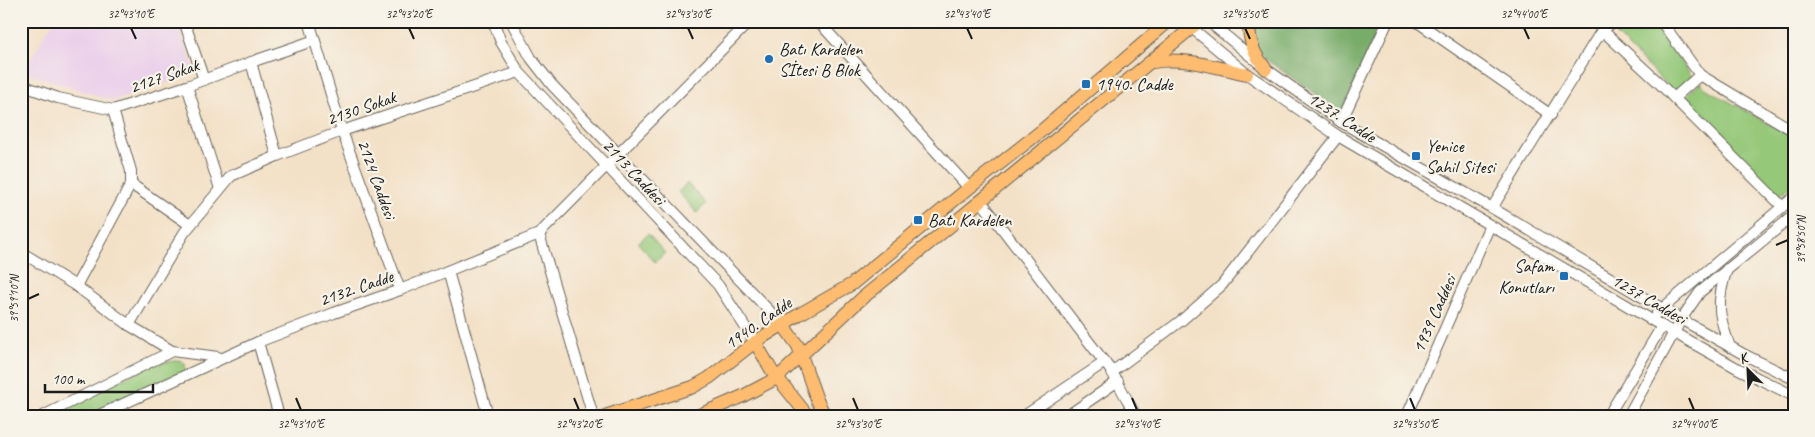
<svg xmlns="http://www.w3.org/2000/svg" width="1815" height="437" viewBox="0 0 1815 437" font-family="Caveat,sans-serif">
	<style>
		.built { fill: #ebd1eb }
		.green { fill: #95c879; stroke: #58724a }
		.forest { fill: #78ac69; stroke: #4a6442 }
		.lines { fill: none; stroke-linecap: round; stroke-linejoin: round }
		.minor-casing { stroke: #676158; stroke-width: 12 }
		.major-casing { stroke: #676158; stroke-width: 14 }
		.minor { stroke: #fff; stroke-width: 10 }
		.major { stroke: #fdbc70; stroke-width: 12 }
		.ticks { fill: none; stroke: #1c1c1c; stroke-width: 2 }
		.poi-dot { fill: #1f6fb2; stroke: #f7f3e8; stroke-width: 2 }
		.labels { text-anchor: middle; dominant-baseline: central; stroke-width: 4.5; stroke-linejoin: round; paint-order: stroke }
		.poi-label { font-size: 18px; fill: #1c1c1c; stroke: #f7f3e8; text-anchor: start }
		.street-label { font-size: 18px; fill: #1c1c1c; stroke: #f7f3e8 }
		.neatline { fill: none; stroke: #1c1c1c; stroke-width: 2 }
		.ticks-label { font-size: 12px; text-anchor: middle; fill: #1c1c1c }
	</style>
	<rect width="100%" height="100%" fill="#f7f3e8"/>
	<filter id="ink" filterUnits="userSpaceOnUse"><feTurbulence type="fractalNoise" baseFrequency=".02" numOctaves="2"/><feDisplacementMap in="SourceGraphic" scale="10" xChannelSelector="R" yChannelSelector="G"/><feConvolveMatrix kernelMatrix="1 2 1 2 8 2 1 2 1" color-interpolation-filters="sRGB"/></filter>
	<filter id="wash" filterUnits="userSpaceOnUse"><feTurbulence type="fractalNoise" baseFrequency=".0096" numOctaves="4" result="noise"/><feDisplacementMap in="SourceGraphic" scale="20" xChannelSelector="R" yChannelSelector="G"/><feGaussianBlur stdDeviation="1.12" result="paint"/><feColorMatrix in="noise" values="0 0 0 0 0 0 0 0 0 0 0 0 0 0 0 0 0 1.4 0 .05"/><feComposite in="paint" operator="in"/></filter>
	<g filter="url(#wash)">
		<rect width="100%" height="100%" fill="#f3e1c7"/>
		<polygon class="built" points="55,21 176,21 196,73 112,101 25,72 45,33"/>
		<g class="green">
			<polygon points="1628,21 1651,21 1693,78 1675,93 1616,35 1616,30"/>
			<polygon points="1701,82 1705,88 1794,138 1794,183 1777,197 1682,99"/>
			<polygon points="687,183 706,204 697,213 678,192"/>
			<polygon points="648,234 665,253 655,262 638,243"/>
			<polygon points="181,360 185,364 186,372 86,416 46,416 154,364"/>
		</g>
		<polygon class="forest" points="1254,21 1381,21 1342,112 1265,59 1257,48"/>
	</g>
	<g filter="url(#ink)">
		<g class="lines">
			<defs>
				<g id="minor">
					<polyline points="184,21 204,80"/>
					<polyline points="309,21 342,131 400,290"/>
					<polyline points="493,21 501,42 519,72 718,285 755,342"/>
					<polyline points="511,21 531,58 552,85 783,325"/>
					<polyline points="818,21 969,188"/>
					<polyline points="1187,21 1193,29 1247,74 1338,136 1662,326 1737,368 1794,396"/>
					<polyline points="1208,21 1266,69 1341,122 1492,208 1661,308 1745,355 1794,379"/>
					<polyline points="1416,21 1551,115"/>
					<polyline points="1661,21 1700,75 1794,131"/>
					<polyline points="21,22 22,21"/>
					<polyline points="1602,30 1657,81 1782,206"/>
					<polyline points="251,62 277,156"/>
					<polyline points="21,85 58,98 113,110 187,86 257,60 315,40"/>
					<polyline points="187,86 220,189"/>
					<polyline points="1674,98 1700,75"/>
					<polyline points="1341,122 1388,21"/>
					<polyline points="131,184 190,225"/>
					<polyline points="981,201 1112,372 1136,416"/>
					<polyline points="1492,208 1602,30 1615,21"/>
					<polyline points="539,234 593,416"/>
					<polyline points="21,252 76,286 129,325 172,351 218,357 219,359"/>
					<path d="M1727 269C1716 302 1718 315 1730 347"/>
					<polyline points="448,271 488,416"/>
					<polyline points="76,286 131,184 131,171 113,110"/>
					<polyline points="1657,313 1794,197"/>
					<polyline points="129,325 184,233 231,176 277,156 342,131 519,72"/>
					<polyline points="258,342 279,416"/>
					<polyline points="1112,372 1182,320 1222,285 1338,136"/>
					<polyline points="43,416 172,351"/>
					<polyline points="97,416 258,342 334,313 400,290 539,234 750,21"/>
					<polyline points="1024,416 1105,362"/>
					<polyline points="1067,416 1118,381"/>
					<polyline points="1407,416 1490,225"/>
					<polyline points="1608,416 1662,326"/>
					<polyline points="1628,416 1682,318 1700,292 1794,215"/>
				</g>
				<g id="major">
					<path d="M1248 21C1250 42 1252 52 1266 69"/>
					<path d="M1153 62C1184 56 1217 68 1247 74"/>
					<polyline points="783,325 798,346 817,400 825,416"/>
					<polyline points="755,342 772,371 808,416"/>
					<polyline points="605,416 693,387 709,378 755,342 798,315 852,284 969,188 1040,132 1169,21"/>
					<polyline points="697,416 743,396 777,378 860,300 1200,21"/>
				</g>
			</defs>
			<use href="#minor" class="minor-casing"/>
			<use href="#major" class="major-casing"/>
			<use href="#minor" class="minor"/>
			<use href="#major" class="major"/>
		</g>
	</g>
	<path class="ticks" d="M131 28 136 39M409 28 414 39M688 28 693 39M967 28 972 39M1245 28 1250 39M1524 28 1529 39M1776 245 1788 240M28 299 39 294M296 398 301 410M574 398 579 410M853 398 858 410M1132 398 1137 410M1410 398 1415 410M1689 398 1694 410"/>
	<g class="poi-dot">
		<circle cx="769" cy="59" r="5"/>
		<rect x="1081" y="79" width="10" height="10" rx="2.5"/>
		<rect x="1411" y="151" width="10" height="10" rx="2.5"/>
		<rect x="913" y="215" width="10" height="10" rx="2.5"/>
		<rect x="1559" y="271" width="10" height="10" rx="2.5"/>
	</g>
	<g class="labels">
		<g class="poi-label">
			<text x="779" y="49">Batı Kardelen<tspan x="779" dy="21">Sİtesi B Blok</tspan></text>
			<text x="1096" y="84">1940. Cadde</text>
			<text x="1426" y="146">Yenice<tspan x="1426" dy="21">Sahil Sitesi</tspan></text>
			<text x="928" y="220">Batı Kardelen</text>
			<text x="1554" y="266" text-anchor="end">Safam<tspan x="1554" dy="21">Konutları</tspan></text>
		</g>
		<g class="street-label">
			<text transform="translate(164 76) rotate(-19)">2127 Sokak</text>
			<text transform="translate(361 108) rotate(-19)">2130 Sokak</text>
			<text transform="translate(1342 117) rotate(33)">1237. Cadde</text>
			<text transform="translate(634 172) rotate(47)">2113 Caddesi</text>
			<text transform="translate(377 179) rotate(70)">2124 Caddesi</text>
			<text transform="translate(356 288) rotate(-19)">2132. Cadde</text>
			<text transform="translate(1649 299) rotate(30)">1237 Caddesi</text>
			<text transform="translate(1434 314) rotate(-66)">1939 Caddesi</text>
			<text transform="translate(758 323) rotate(-35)">1940. Cadde</text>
		</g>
	</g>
	<rect width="1815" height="437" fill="none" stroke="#f7f3e8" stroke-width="55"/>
	<g transform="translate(1748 370) rotate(336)" stroke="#f7f3e8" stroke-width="4" paint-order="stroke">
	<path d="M0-4L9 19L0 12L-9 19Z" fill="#1c1c1c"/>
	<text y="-8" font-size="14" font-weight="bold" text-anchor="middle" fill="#1c1c1c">K</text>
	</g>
	<path d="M45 384v8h108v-8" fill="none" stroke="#1c1c1c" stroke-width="2.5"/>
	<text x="52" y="384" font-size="15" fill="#1c1c1c" stroke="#f7f3e8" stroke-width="4" paint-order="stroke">100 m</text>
	<rect x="28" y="28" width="1760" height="382" class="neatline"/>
	<g class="ticks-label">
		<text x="131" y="18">32°43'10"E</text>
		<text x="409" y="18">32°43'20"E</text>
		<text x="688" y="18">32°43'30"E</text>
		<text x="967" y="18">32°43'40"E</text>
		<text x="1245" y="18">32°43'50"E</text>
		<text x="1524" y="18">32°44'00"E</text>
		<text transform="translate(1801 240) rotate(-90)" y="4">39°58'50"N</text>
		<text transform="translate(14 299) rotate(-90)" y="4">39°59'10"N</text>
		<text x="301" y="428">32°43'10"E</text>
		<text x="579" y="428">32°43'20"E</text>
		<text x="858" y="428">32°43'30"E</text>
		<text x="1137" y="428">32°43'40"E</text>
		<text x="1415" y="428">32°43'50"E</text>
		<text x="1694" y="428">32°44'00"E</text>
	</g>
</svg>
